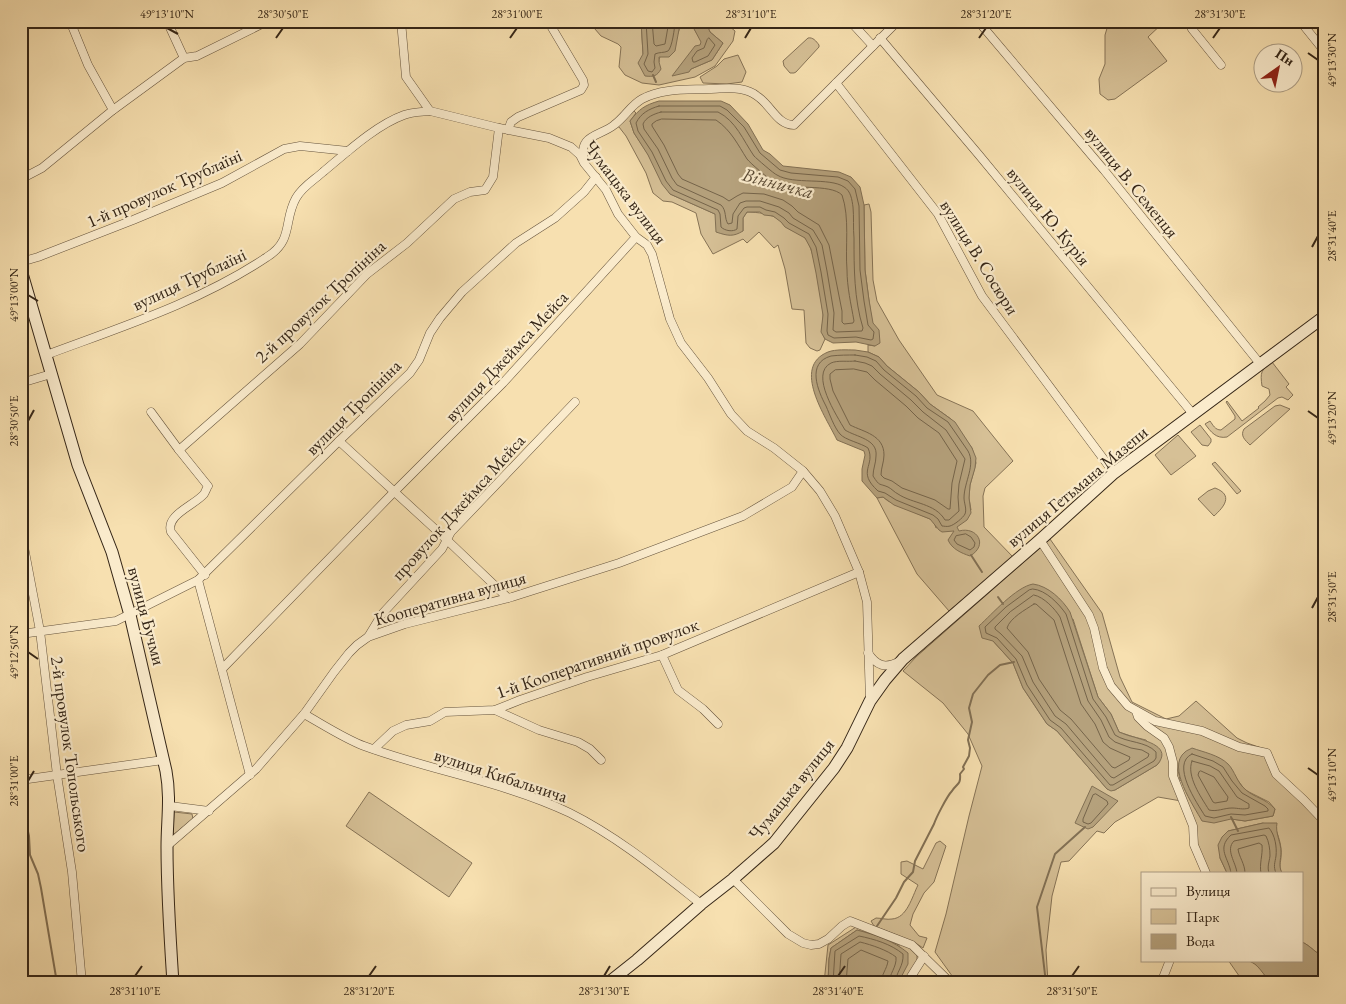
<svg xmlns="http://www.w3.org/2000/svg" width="1346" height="1004" viewBox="0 0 1346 1004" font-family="'EB Garamond',serif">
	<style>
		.green { fill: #d6c096; stroke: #867356; fill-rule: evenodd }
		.water { fill: #b5a17c; stroke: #827054 }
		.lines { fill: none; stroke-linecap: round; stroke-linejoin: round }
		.shore { stroke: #75644a; stroke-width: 1 }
		.stream { stroke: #827054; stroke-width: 2 }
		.street-casing { stroke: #66543d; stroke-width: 9 }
		.secondary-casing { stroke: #352617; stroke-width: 13 }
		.street { stroke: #faebcc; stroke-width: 8 }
		.secondary { stroke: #faebcc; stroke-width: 11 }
		.ticks { fill: none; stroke: #352617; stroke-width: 2 }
		.labels { text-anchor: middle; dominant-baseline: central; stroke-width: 4.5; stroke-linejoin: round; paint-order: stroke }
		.street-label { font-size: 18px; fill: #352617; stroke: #faebcc }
		.water-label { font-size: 19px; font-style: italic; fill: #5b4b35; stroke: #faebcc }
		.neatline { fill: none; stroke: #352617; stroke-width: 2 }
		.ticks-label { font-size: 12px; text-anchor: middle; fill: #352617 }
	</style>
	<rect width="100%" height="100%" fill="#f7e0b0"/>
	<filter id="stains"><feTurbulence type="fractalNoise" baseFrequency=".004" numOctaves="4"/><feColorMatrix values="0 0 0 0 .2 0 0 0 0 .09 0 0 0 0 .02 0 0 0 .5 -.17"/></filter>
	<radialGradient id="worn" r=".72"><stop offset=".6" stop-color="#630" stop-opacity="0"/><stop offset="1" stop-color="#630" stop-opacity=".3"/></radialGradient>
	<g class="green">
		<path d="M588 21H641L643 54 659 62C659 47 681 44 680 21H693V27L702 42 688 72 691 69 712 60 723 43 710 32 707 25 694 21H723L735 31 733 41 715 66 695 77 659 85 642 83 625 75 619 67 621 47 618 44 601 36Z"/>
		<polygon points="1113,21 1165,21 1148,37 1167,61 1115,99 1108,100 1100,94 1099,79 1105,64 1105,35 1108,25"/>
		<path d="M808 38C813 37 816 41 819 45V47L796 72 794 73H790L784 66 783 61Z"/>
		<polygon points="738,55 746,72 742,82 727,84 703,83 700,77 717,66 724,59"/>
		<path d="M631 108 636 113 630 121 634 133 648 154 670 194 715 214 743 231V218L747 212C757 212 772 214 780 220 782 222 783 225 785 226 790 231 800 232 805 238 815 248 821 298 823 313 824 325 819 327 825 339L820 350 817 351 810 348 806 343 804 310 792 309 785 269 778 245 774 248 759 232 747 243 743 239 713 254 701 234 696 213 672 202 663 201 653 193 646 173 626 136 619 127 614 126Z"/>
		<polygon points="869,204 871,212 873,280 877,301 899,340 937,395 973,411 1013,461 985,488 983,496 984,527 1013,557 949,611 917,574 877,498 883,497 888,501 930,519 934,522 936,528 971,510 969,498 970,485 976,463 972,448 951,419 930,404 919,392 887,366 879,357 868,352 868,345 875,346 865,270 864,205"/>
		<path d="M1272 362 1289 384 1286 387 1293 395 1288 400 1282 397 1278 398 1227 437C1216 439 1211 432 1205 424L1210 421C1213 425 1215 430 1221 430L1235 419V416L1226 402 1227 401 1242 421 1259 408 1258 407 1265 401 1270 395 1269 389 1262 386C1260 372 1261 370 1272 362Z"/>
		<path d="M1280 405 1290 409 1250 445C1245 440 1240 436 1244 429L1275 406Z"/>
		<polygon points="1200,425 1211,439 1211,442 1208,446 1202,445 1191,432"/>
		<polygon points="1178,435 1196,456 1171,475 1155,455"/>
		<polygon points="1215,462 1241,491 1237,494 1212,464"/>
		<path d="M1215 488C1234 495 1224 507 1214 516L1198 499 1208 491Z"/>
		<path d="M1050 539 1102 613 1120 677 1132 702 1166 719 1179 716 1196 701 1237 738 1247 743 1270 751 1278 772 1325 818V957C1316 954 1311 946 1302 942V873H1282C1278 866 1281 863 1281 856 1282 847 1279 838 1276 830L1263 823 1228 831 1220 858 1227 873H1207L1196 845 1187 802 1158 797 1115 822 1104 833 1097 831 1069 861 1061 862 1052 896 1046 950 1048 983H963L955 980 935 952 946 914 969 816 982 766 968 734 943 703 903 671 916 657ZM1073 619 1098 697 1111 714 1119 732 1134 737 1146 740 1160 761 1157 765 1115 790 1107 789 1057 731 1047 724 1023 688 1013 663 993 641ZM1180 759 1236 778 1245 790 1269 802 1275 809 1273 816 1245 821 1232 819 1180 780 1178 770Z"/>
		<polygon points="369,792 472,863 449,897 346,826"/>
		<polygon points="174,812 192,814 193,819 173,835"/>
		<path d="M940 841 946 846 934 882 924 893 913 914 910 925 919 936 927 938 923 948 914 942 874 926 871 921 876 918C881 918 887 920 892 919 907 918 912 897 918 885L901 874V862L907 861 923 869 936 843Z"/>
		<polygon points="856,927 909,947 917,954 917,962 903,983 898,983 901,979 899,945 874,935 857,930 831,948 829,959 828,983 824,983 828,945"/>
		<path d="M1228 960C1243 960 1252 958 1262 971 1265 976 1268 980 1273 983H1244Z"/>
	</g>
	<g class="water">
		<path d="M641 21H680V24L675 51 669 57H659V62L661 69C657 76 654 77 645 76L638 63 643 54Z"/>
		<polygon points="693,21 707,25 710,32 723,43 712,60 691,69 689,72 672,76 695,46 700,45 701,42 693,27"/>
		<path d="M659 101H721L730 105 748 124 763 150 770 154 783 166 839 172 851 177 860 187 864 205 865 270 869 300 873 323 879 330 880 343 875 346 856 342 833 343 825 339 821 332 823 315 816 273 811 249 805 238 785 227 781 222 773 216 764 215 760 212H747L743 218V231C733 237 728 236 716 232L715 214 670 194 662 184 648 155 634 133 630 121C639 109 645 105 659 101Z"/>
		<path d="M855 350 868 352 879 357 887 366 919 392 930 404 955 422 972 448 976 458 975 468 970 485 969 498 971 513 967 520 957 527 959 531C977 526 989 545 970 556 961 553 952 549 948 540L954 531 942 532 939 530 930 519 894 505 883 497 877 498 862 481V469L865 455 864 451 837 440C826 417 791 367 828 352 836 349 847 350 855 350Z"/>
		<path d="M1033 584C1048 586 1062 599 1070 612L1098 697 1111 714 1119 732C1124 734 1129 736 1134 737 1146 741 1173 747 1157 765L1115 790 1111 791 1107 789 1057 731 1047 724 1023 688 1013 663 993 641 982 638 979 626C992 614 1016 587 1033 584Z"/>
		<path d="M1192 748C1203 752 1219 755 1228 764 1235 771 1237 783 1246 790 1255 798 1265 798 1275 809L1273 816 1245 821 1231 819 1214 823 1202 821C1194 806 1166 767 1185 752 1187 750 1189 750 1192 748Z"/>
		<polygon points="1092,786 1118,801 1093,827 1088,829 1075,823"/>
		<path d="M1263 823H1277C1275 833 1281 842 1281 852 1281 860 1278 865 1282 873H1227L1220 858 1218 845 1222 837 1228 831Z"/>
		<path d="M857 930C876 935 894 941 908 953V964L898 983H828L829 959 831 948Z"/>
		<path d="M1302 942C1311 946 1316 954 1325 957V983H1273C1262 976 1260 963 1246 960H1302Z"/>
	</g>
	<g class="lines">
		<g class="shore">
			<path d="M646 21 648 54 644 64 648 71 652 72 655 68 654 62 655 54C659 52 664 53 668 51 672 48 675 27 675 21"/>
			<polyline points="652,21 654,44 656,46 665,44 669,21"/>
			<polygon points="709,38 715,45 708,56 695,62 693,62 692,58 697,51 704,48 707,40"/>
			<path d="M659 106H720L727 110 744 127 760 153 780 170 791 173 838 177 848 181 855 189 859 206 860 270 864 301 868 325 874 332 873 339 871 340 856 337 834 338 828 335 827 331 828 314 821 272 816 247 809 234 789 223 784 218 775 212 766 210 760 207H747L744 208 738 216 737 229C733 232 725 231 721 227L720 214 718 210 673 190 666 181 652 152 638 131 636 123C641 113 649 109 659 106Z"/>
			<path d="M661 112H718C736 121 743 140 754 156 756 158 774 174 777 175 793 185 830 177 844 187 851 191 852 200 853 207 854 217 853 228 854 238 854 268 854 299 863 328L862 331 836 332 833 330 834 313 827 271 822 245 813 230 793 218 789 213 779 207 760 201H746L740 203 733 214 732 223 728 224C724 218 727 211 721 205L677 185 672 178 658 149 644 129 643 124C646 117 654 114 661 112Z"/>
			<path d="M662 119 716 120C731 130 738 145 747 159 750 163 770 180 774 182 791 191 830 183 842 195 850 218 845 247 847 270 847 287 851 304 854 321L853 323 844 324 842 322V311L829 245 819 225 798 212 792 206 783 200 764 194 743 193 737 196 729 201 723 197 682 179 678 174 664 145 652 126V124L656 121Z"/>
			<path d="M855 355 867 357 876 361 884 370 916 396 927 408 948 422 968 451C976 465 964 482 964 498 964 503 967 509 965 514 963 518 954 525 950 526 947 527 944 526 942 526L938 519 933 515 896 500 885 493 878 491C856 471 876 466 868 448 861 443 845 440 840 434 834 427 830 415 826 406 818 391 806 363 831 356 839 355 848 355 855 355Z"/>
			<path d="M855 361 865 363 872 366 880 374 911 400 923 412 946 430 965 459 959 484 958 497 959 511 949 520H945C935 503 913 504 898 494 894 492 892 489 888 487 879 483 880 487 873 476 873 469 876 463 876 456 878 439 856 437 845 430 837 416 809 374 831 363 838 360 848 362 855 361Z"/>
			<path d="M854 369 867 372 875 380 906 406 918 418 939 433 957 461 952 483 950 509H948L935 500 902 488 892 481 884 478 881 475C881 468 884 462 884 455 884 435 864 432 850 425L833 391 830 379V374L835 370Z"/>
			<polygon points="966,534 971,537 975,543 974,547 970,550 957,544 954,540 956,536"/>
			<path d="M1033 589C1046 590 1059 604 1066 614L1093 699 1106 717 1115 735C1127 743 1146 741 1156 752V758L1154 761 1113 785H1110L1061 728 1050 720 1027 685 1016 659 997 638 986 633 985 627 1006 607 1029 590Z"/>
			<path d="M1034 595C1044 597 1055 609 1060 617L1088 701 1101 720 1109 737 1115 742 1131 748 1142 750 1149 754 1148 757 1114 778 1111 777 1066 724 1055 716 1033 682 1022 656 1001 634 995 629V627L1010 612Z"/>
			<path d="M1034 604H1036L1054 620 1081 704 1095 724 1103 742 1110 748 1130 757 1129 760 1115 768 1112 767 1071 719 1060 710 1039 679 1028 652 1007 628C1010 618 1025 610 1034 604Z"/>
			<path d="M1192 754 1213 761 1223 767 1232 781 1242 793 1265 806 1268 809V811L1245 815 1231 814 1214 818 1205 816C1197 803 1170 764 1192 754Z"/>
			<path d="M1192 761 1210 766 1219 771 1237 797 1249 804V808C1243 810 1238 808 1232 808 1224 808 1217 812 1209 810 1201 797 1186 776 1192 761Z"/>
			<polygon points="1201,771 1214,777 1228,797 1227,801 1215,803 1213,802 1198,775 1199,772"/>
			<polygon points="1096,794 1107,801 1108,804 1091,823 1088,824 1083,822 1083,819 1093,795"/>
			<path d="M1231 873C1229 858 1216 849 1231 835L1269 828C1275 835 1277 847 1276 856 1275 863 1273 866 1276 873"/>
			<path d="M1237 873C1236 862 1225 850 1234 841L1264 835 1266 836C1269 842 1270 849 1270 856 1269 863 1267 867 1269 873"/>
			<path d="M1245 873C1245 864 1239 857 1238 849L1259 843 1262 845C1263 855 1259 864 1261 873"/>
			<path d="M833 983 835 951 859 936C874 939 891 944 903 954 904 966 896 972 895 983"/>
			<path d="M839 983 841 954 860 942C872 945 887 950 896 957 897 967 889 974 889 983"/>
			<path d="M846 983 848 959 861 950 888 961C887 969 881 975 881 983"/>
		</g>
		<g class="stream">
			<polyline points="653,75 656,82"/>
			<polyline points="971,555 982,572"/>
			<polyline points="998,597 1003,604"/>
			<polyline points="21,800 29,836 30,855 38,874 41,888 57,983"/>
			<polyline points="1231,817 1238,831"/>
			<path d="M877 926 896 898 904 882 913 872 915 861 934 824C936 818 947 796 952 791 957 783 961 785 960 774L964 769 963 767 969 756 970 748 968 740 972 722 969 708 973 694 988 675 1000 665 1014 662"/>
			<polyline points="1046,983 1037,907 1055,854 1085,827"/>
		</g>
		<defs>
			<g id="street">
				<polyline points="70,21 88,65 113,110"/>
				<polyline points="167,21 184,58"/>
				<polyline points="401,21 406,77 430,111 499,128 549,138 571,147 580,155 584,163 606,190 618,214 636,237 647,245 652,254 670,319 681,343 708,378 731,414 747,431 774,448 803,471 820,491 835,516 859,572 867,602 870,701"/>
				<polyline points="850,21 873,46"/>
				<polyline points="978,21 1104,170 1261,365"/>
				<polyline points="1188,21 1192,29 1221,65"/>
				<polyline points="1300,21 1325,52"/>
				<polyline points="880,38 979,155 1193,414"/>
				<polyline points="836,83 938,214 982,296 1114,473"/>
				<polyline points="508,130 511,122 518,117 581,90 584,85 583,80 548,21"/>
				<path d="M584 161C578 134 599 137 614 125 625 117 631 105 642 99 662 88 687 90 709 89 719 89 730 87 740 89 746 90 752 92 757 96 771 105 777 125 794 125L898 21"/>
				<polyline points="21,179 42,168 113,110 184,58 197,56 268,21"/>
				<polyline points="21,262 38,257 133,220 222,183 284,149 300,146 348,151"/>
				<path d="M46 355C121 327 200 302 267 257 294 240 283 221 296 198 302 187 314 180 323 172 346 153 376 125 404 115 412 112 421 112 430 111"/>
				<polyline points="21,383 51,374"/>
				<path d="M151 412 179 450 208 486C207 487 205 493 204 494 195 505 165 515 171 532L205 575"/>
				<polyline points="339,441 447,540 508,598"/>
				<polyline points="179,450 300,344 367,274 407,243 454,199 470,192 485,190 493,177 499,128"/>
				<polyline points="21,531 40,631 57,775 72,872 82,983"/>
				<polyline points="1040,540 1089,615 1094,628 1103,668 1111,686 1128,706 1155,721 1202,731 1239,747 1267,753 1276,774 1304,800 1325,822"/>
				<polyline points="198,580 250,775"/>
				<polyline points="21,634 116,621 198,580 339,441 410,373 419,360 430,333 440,318 462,292 516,243 555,218 584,192 596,177"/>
				<polyline points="368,637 382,614 442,549 451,532 575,402"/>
				<path d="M868 653C877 666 885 669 900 661"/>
				<polyline points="662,655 678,690 703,709 718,724"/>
				<polyline points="222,669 394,492 503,383 636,237"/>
				<polyline points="495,710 539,730 578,742 590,749 601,760"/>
				<polyline points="1136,711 1138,717 1147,726 1164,738 1169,747 1173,762 1173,776 1193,826 1194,845 1206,873"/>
				<path d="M304 714C322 724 345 739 364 746 432 771 505 782 570 813 618 837 659 871 701 904"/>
				<polyline points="374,749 393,731 406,725 430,721 445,712 495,710 520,700 587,677 662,655 859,572"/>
				<polyline points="21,780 163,760"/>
				<polyline points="170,806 209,811"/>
				<polyline points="167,846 256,769 304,714 334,672 349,653 357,645 368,637 405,624 512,597 619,563 743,516 792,487 803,471"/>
				<polyline points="733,879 788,934 803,943 811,945 819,944 828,939 842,926 850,921 912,945 951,983"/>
				<polyline points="907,983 924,956"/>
				<polyline points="1161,983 1170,960"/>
			</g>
			<g id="secondary">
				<path d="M21 270 78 465 112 552 130 615 166 771C171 798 167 820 167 847 167 893 170 938 173 983"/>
				<polyline points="608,983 637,960 701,904 733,879 774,843 834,768 847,748 870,701 885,680 903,659 1040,540 1114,473 1325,316"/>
			</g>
		</defs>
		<use href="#street" class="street-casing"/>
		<use href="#secondary" class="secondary-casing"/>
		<use href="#street" class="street"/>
		<use href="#secondary" class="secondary"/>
	</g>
	<path class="ticks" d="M167 28 178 34M276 38 283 28M510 38 517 28M745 38 751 28M979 38 986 28M1213 38 1220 28M1308 53 1318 60M1312 247 1318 236M28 295 38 301M1308 411 1318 418M28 421 34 410M1312 608 1318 597M28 652 38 659M1308 768 1318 775M28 781 34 771M135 976 142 966M369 976 376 966M604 976 610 966M838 976 845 966M1072 976 1079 966"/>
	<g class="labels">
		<g class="street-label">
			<text transform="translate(1132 182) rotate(51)">вулиця В. Семенця</text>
			<text transform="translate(164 188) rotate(-24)">1-й провулок Трублаїні</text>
			<text transform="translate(626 192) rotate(53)">Чумацька вулиця</text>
			<text transform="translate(1049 216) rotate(51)">вулиця Ю. Курія</text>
			<text transform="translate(980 257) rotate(58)">вулиця В. Сосюри</text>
			<text transform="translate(189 279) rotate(-25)">вулиця Трублаїні</text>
			<text transform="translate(320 301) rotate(-43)">2-й провулок Тропініна</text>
			<text transform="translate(506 356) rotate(-47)">вулиця Джеймса Мейса</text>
			<text transform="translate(353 407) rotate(-45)">вулиця Тропініна</text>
			<text transform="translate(1077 486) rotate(-40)">вулиця Гетьмана Мазепи</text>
			<text transform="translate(458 507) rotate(-48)">провулок Джеймса Мейса</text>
			<text transform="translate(450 598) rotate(-16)">Кооперативна вулиця</text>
			<text transform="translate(147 616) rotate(75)">вулиця Бучми</text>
			<text transform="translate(597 658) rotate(-19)">1-й Кооперативний провулок</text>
			<text transform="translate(71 754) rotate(82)">2-й провулок Топольського</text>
			<text transform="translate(501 775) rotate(18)">вулиця Кибальчича</text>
			<text transform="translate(791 789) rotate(-51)">Чумацька вулиця</text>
		</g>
		<g class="water-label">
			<text transform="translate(778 183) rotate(15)">Вінничка</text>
		</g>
	</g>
	<rect width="1346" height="1004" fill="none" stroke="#f7e0b0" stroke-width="55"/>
	<rect x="1141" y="872" width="162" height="90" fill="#faebcc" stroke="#ab9c84"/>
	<rect x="1151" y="888" width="25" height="8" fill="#faebcc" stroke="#ab9c84"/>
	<text x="1186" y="896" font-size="15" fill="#352617">Вулиця</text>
	<rect x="1151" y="909" width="25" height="15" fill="#d6c096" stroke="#ab9c84"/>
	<text x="1186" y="922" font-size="15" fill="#352617">Парк</text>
	<rect x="1151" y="934" width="25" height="15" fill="#b5a17c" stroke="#ab9c84"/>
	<text x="1186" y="946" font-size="15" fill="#352617">Вода</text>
	<g transform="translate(1278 68) rotate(33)"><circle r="24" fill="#faebcc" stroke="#ab9c84"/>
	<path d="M0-4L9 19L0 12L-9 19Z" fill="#8f2418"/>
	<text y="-8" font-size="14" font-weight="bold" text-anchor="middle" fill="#352617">Пн</text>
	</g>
	<rect x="28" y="28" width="1290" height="948" class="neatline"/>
	<g class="ticks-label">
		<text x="167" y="18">49°13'10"N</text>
		<text x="283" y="18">28°30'50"E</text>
		<text x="517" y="18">28°31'00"E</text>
		<text x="751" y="18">28°31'10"E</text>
		<text x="986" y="18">28°31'20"E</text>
		<text x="1220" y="18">28°31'30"E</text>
		<text transform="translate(1332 60) rotate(-90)" y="4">49°13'30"N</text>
		<text transform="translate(1332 236) rotate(-90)" y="4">28°31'40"E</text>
		<text transform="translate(14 295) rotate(-90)" y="4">49°13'00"N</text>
		<text transform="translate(1332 418) rotate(-90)" y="4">49°13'20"N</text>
		<text transform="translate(14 421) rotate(-90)" y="4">28°30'50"E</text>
		<text transform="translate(1332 597) rotate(-90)" y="4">28°31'50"E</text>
		<text transform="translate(14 652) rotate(-90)" y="4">49°12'50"N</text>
		<text transform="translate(1332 775) rotate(-90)" y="4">49°13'10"N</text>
		<text transform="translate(14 781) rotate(-90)" y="4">28°31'00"E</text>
		<text x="135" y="995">28°31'10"E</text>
		<text x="369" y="995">28°31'20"E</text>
		<text x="604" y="995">28°31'30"E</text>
		<text x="838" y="995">28°31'40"E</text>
		<text x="1072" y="995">28°31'50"E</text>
	</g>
	<rect width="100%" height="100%" filter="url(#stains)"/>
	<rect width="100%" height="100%" fill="url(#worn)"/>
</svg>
